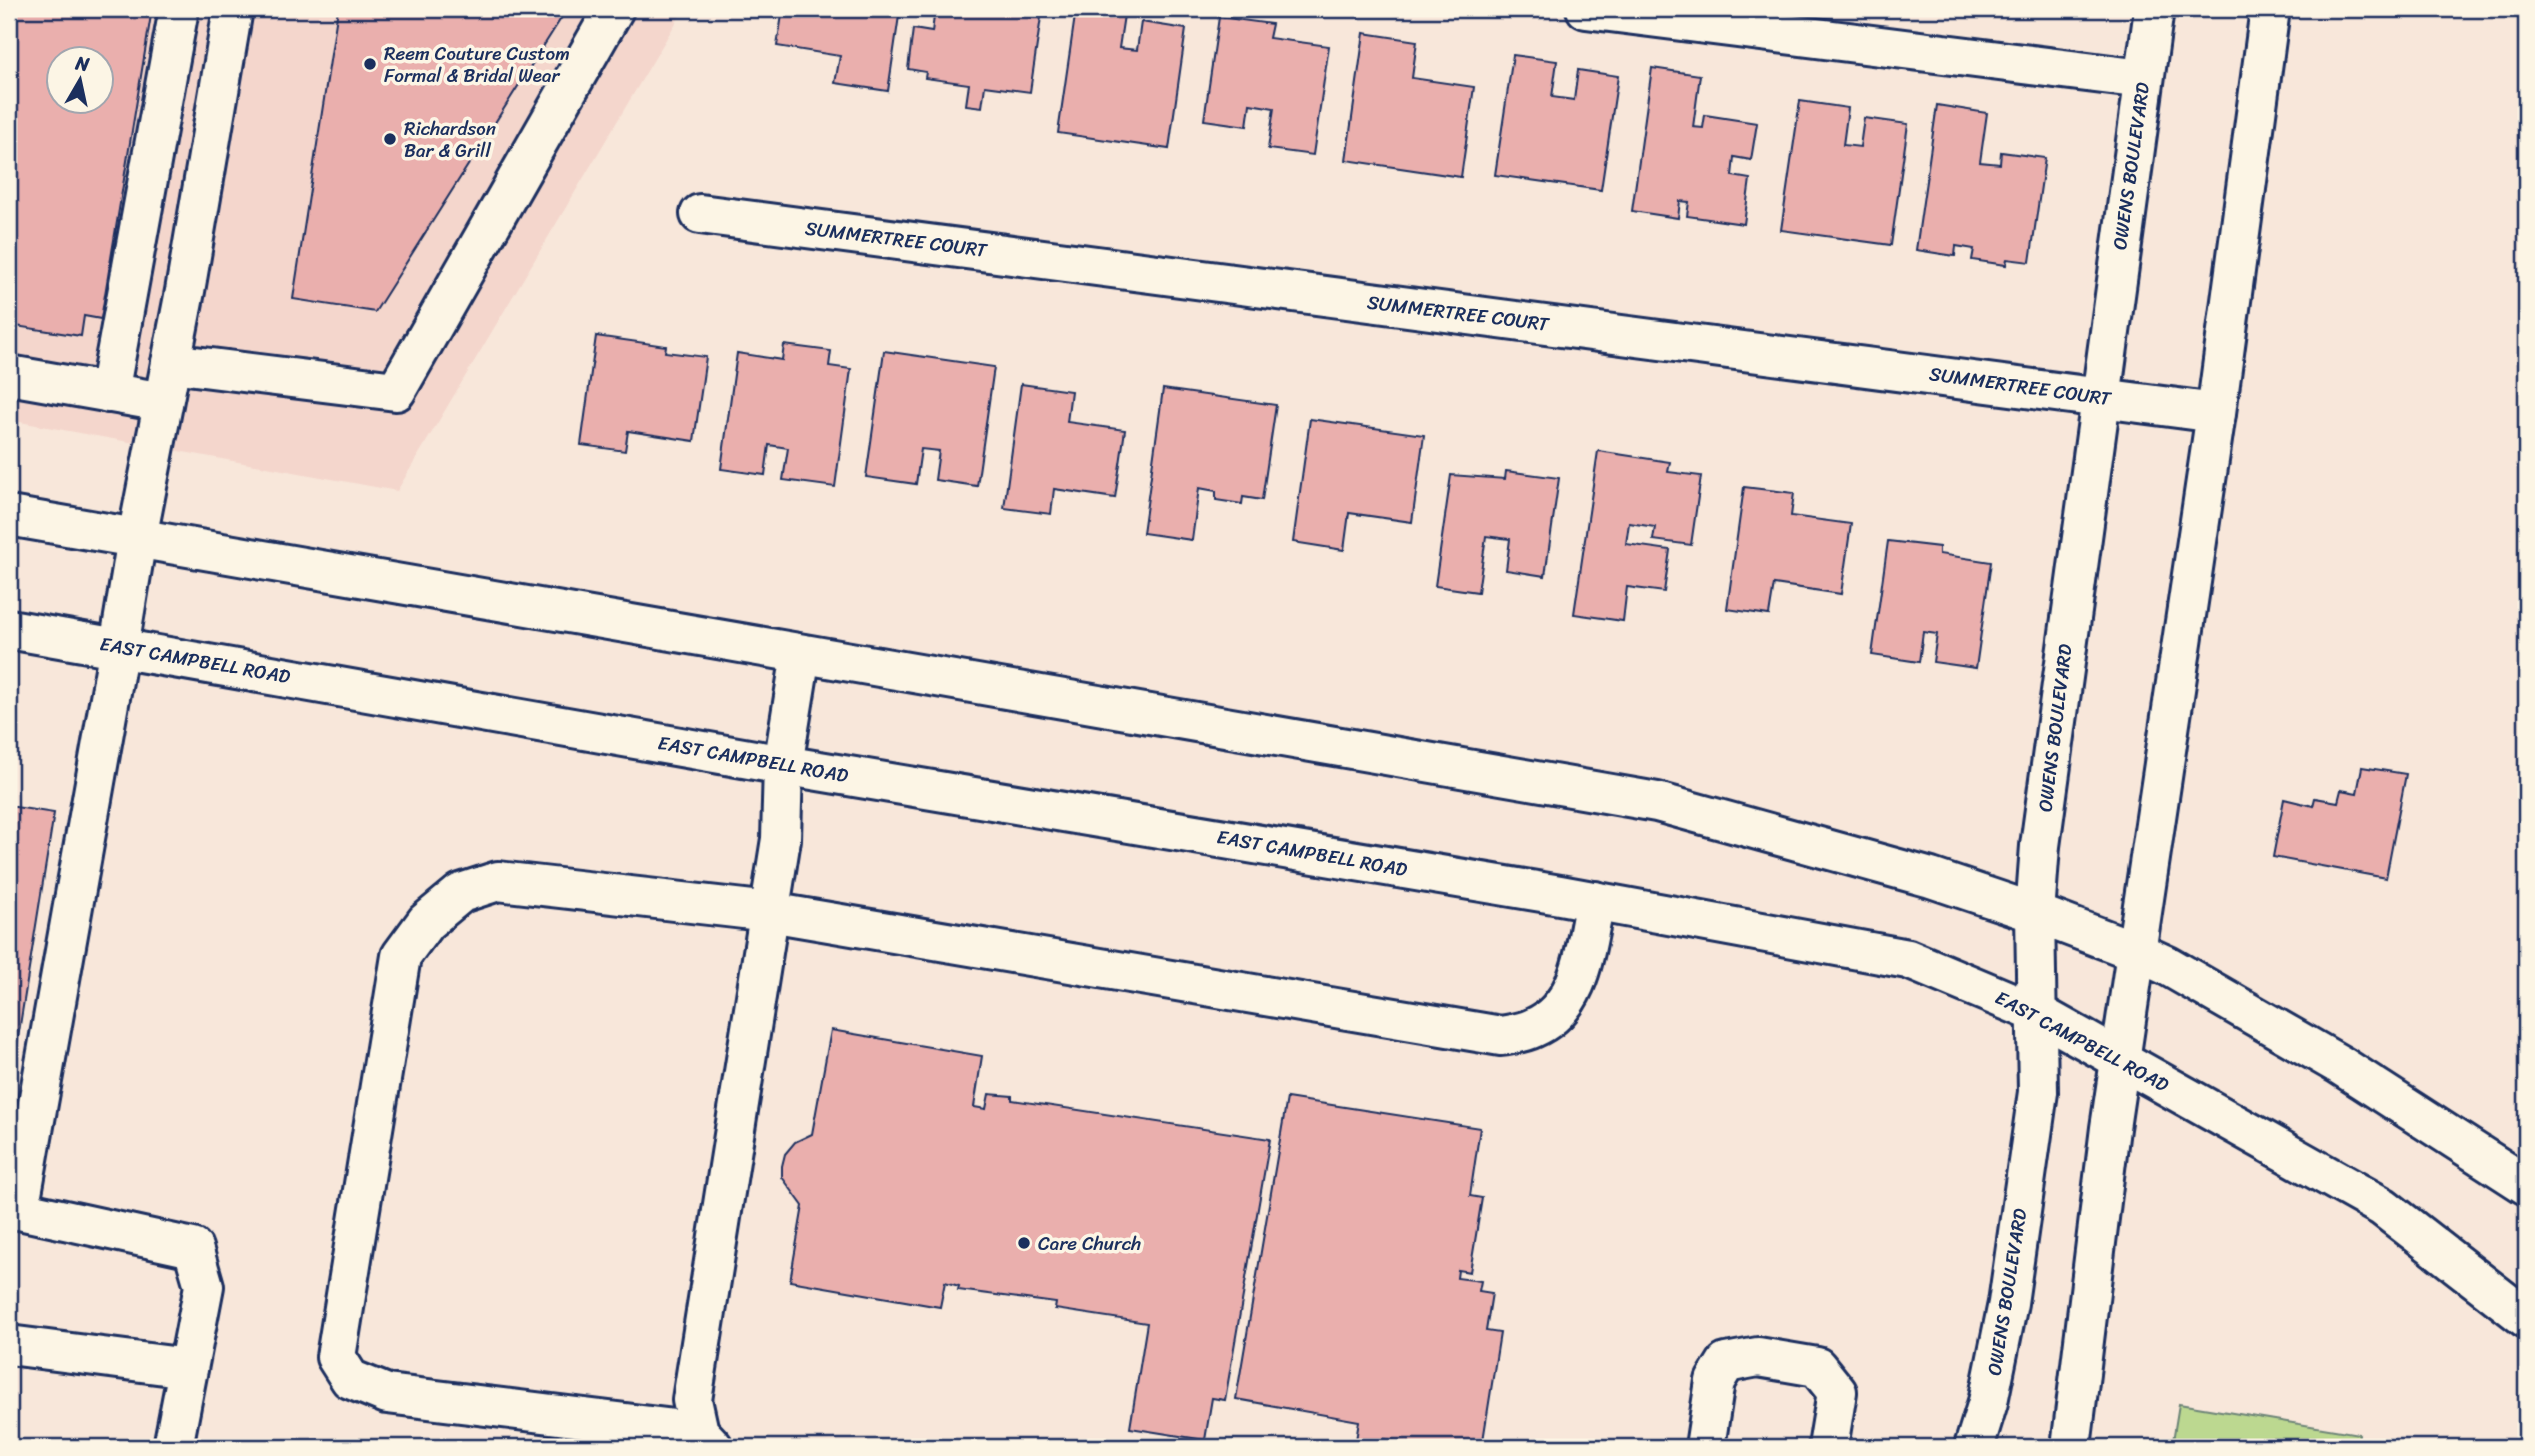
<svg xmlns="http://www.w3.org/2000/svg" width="2535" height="1456" viewBox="0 0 2535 1456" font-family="Sriracha,sans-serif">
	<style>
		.built { fill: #f4d6cc; fill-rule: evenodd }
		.green { fill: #bcd890; stroke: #6c8477; stroke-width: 2 }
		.building { fill: #eaafad; stroke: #1b2f5e; stroke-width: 2; fill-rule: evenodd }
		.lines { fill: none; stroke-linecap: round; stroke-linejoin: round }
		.minor-casing { stroke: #1b2f5e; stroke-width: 44 }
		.major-casing { stroke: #1b2f5e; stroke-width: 44 }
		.minor { stroke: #fcf5e5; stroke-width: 38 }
		.major { stroke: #fcf5e5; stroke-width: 38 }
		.poi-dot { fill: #1b2f5e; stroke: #fcf5e5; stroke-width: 2.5 }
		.labels { text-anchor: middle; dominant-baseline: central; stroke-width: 7; stroke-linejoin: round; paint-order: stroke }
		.poi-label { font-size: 19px; fill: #1b2f5e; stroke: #fcf5e5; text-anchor: start }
		.street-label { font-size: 19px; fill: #1b2f5e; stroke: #fcf5e5 }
	</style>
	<rect width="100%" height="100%" fill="#f8e7da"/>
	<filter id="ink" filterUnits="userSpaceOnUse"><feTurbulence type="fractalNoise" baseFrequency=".0143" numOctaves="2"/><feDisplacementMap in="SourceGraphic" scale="14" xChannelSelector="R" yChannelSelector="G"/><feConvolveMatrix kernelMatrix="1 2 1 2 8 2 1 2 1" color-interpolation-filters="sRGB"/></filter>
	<g filter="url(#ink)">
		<path class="built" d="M9 9H684L397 491 9 420ZM60 60H102V102H60Z"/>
		<polygon class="green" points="2179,1404 2359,1434 2357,1447 2172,1447"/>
		<g class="building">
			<path d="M9 9H152L101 319 84 316 81 336 9 325ZM60 60H102V102H60Z"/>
			<polygon points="338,9 567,9 375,312 293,299"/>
			<polygon points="783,9 900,9 888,91 835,83 840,56 777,46"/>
			<polygon points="935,9 1017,9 1017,14 1041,17 1030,92 985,86 982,107 966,105 969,84 925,78 926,72 908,69 913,29 932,32"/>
			<polygon points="1076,9 1124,15 1119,48 1137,50 1141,22 1186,29 1169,149 1058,133"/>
			<polygon points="1219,17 1272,24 1269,38 1329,46 1313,155 1268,149 1274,108 1250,104 1247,126 1204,120"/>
			<polygon points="1364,33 1417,41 1412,78 1474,87 1461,177 1346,160"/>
			<polygon points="1513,55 1557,61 1552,97 1574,100 1578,70 1618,76 1601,190 1495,175"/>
			<polygon points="1652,68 1700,75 1693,127 1703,128 1705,115 1757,123 1751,160 1734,157 1732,176 1750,179 1744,224 1687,216 1689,202 1680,201 1678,218 1632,211"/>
			<polygon points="1800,101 1848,108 1843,145 1860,147 1864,118 1908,124 1891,245 1781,230"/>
			<polygon points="1937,105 1987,113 1980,162 2000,164 2001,152 2045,158 2030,262 2007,259 2006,265 1972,260 1974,249 1956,246 1955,256 1916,250"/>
			<polygon points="596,336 666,346 665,352 706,357 694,441 628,431 625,451 581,445"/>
			<polygon points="784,345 831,351 829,366 851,369 835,487 783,480 788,448 769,445 765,475 721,469 737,353 782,360"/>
			<polygon points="884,351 994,367 977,486 935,480 939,451 921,449 916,484 866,477"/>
			<polygon points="1021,384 1071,391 1067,422 1125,430 1115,498 1054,489 1051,514 1004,508"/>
			<polygon points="1163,389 1276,405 1262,500 1243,497 1242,504 1216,500 1216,491 1199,488 1192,540 1143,533"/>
			<polygon points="1310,419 1424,435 1412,522 1349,513 1344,550 1293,542"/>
			<polygon points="1598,451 1670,462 1668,472 1701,476 1691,545 1653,540 1655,527 1629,523 1626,544 1670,550 1664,592 1627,587 1623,621 1574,614"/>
			<polygon points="1506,471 1559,478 1545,576 1506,570 1510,539 1486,536 1478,592 1435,586 1451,475 1505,479"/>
			<polygon points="1744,487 1794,493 1791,516 1851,524 1841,594 1774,584 1769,615 1727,609"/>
			<polygon points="1888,541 1939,547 1939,554 1991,562 1976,668 1933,662 1937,634 1923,632 1919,662 1872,655"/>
			<polygon points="2362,767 2406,774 2386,878 2273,857 2284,799 2313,806 2315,798 2338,802 2341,790 2357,793"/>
			<polygon points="9,806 54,813 9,1094"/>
			<polygon points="831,1030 982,1056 974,1107 986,1109 989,1094 1012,1096 1012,1100 1270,1139 1225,1400 1212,1398 1205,1440 1130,1428 1147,1323 1055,1309 1056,1303 958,1290 959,1286 945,1282 940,1307 790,1281 803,1206 782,1177 782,1166 785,1154 795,1142 812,1134"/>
			<polygon points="1287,1098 1480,1128 1470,1196 1482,1198 1470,1272 1458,1270 1457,1278 1481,1281 1479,1291 1492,1293 1486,1331 1500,1333 1482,1447 1413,1447 1414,1444 1384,1439 1382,1447 1355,1447 1359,1421 1236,1399"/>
		</g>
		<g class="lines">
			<defs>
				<g id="minor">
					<polyline points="1586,9 2143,79"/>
					<polyline points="700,214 2216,413"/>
					<polyline points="171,363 396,391 614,9"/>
					<polyline points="9,375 163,402"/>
					<polyline points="109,393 179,9"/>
					<polyline points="137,538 185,291 233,9"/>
					<polyline points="9,1209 19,1210 119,647"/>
					<polyline points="19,1210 193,1248 204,1286 173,1447"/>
					<polyline points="9,1345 188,1368"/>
					<path d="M699 1432 387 1394 350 1379 336 1357 401 956 426 922 461 893 498 881 770 912 1501 1036C1511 1034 1523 1033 1533 1028 1582 1007 1585 947 1595 901"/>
					<polyline points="713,1447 699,1432 692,1400 781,839 783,765"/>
					<polyline points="1705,1447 1715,1381 1726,1363 1758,1357 1817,1367 1837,1392 1828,1447"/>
					<polyline points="1974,1447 1988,1402 2008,1303 2038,1092 2035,913 2040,846 2154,9"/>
					<polyline points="2071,1447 2110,1128 2216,413 2270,9"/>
				</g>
				<g id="major">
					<polyline points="9,516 1657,802 1931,878 2035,913 2135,951 2168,966 2340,1065 2526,1185"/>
					<polyline points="9,629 783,765 1560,895 1908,959 2037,1013 2383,1207 2526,1318"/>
					<polyline points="119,647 137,538"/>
					<polyline points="783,765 801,654"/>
				</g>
			</defs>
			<use href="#minor" class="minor-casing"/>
			<use href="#major" class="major-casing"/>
			<use href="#minor" class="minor"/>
			<use href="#major" class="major"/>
		</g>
	</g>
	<g class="poi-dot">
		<circle cx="370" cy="64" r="7"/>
		<circle cx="390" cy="139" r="7"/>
		<circle cx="1024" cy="1243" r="7"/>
	</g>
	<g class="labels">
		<g class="poi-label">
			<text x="384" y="53">Reem Couture Custom<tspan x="384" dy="22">Formal &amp; Bridal Wear</tspan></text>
			<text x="404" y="128">Richardson<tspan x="404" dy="22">Bar &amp; Grill</tspan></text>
			<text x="1038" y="1243">Care Church</text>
		</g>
		<g class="street-label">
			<text transform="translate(2131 166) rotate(-82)">OWENS BOULEVARD</text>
			<text transform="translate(896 239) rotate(7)">SUMMERTREE COURT</text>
			<text transform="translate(1458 313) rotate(7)">SUMMERTREE COURT</text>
			<text transform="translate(2020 386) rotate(8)">SUMMERTREE COURT</text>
			<text transform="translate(195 660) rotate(10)">EAST CAMPBELL ROAD</text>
			<text transform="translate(2055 728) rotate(-83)">OWENS BOULEVARD</text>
			<text transform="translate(753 759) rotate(10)">EAST CAMPBELL ROAD</text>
			<text transform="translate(1312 853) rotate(10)">EAST CAMPBELL ROAD</text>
			<text transform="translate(2082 1041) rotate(28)">EAST CAMPBELL ROAD</text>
			<text transform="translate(2007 1292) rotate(-81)">OWENS BOULEVARD</text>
		</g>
	</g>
	<rect width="2535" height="1456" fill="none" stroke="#fcf5e5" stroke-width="35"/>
	<rect x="18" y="18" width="2500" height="1421" fill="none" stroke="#1b2f5e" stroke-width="2.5" filter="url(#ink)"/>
	<g transform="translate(80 80) rotate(9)"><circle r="33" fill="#fcf5e5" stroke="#a2a6af" stroke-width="2"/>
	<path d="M0-5L12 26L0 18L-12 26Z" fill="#1b2f5e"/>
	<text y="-10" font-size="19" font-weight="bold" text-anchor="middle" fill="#1b2f5e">N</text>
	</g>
</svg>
